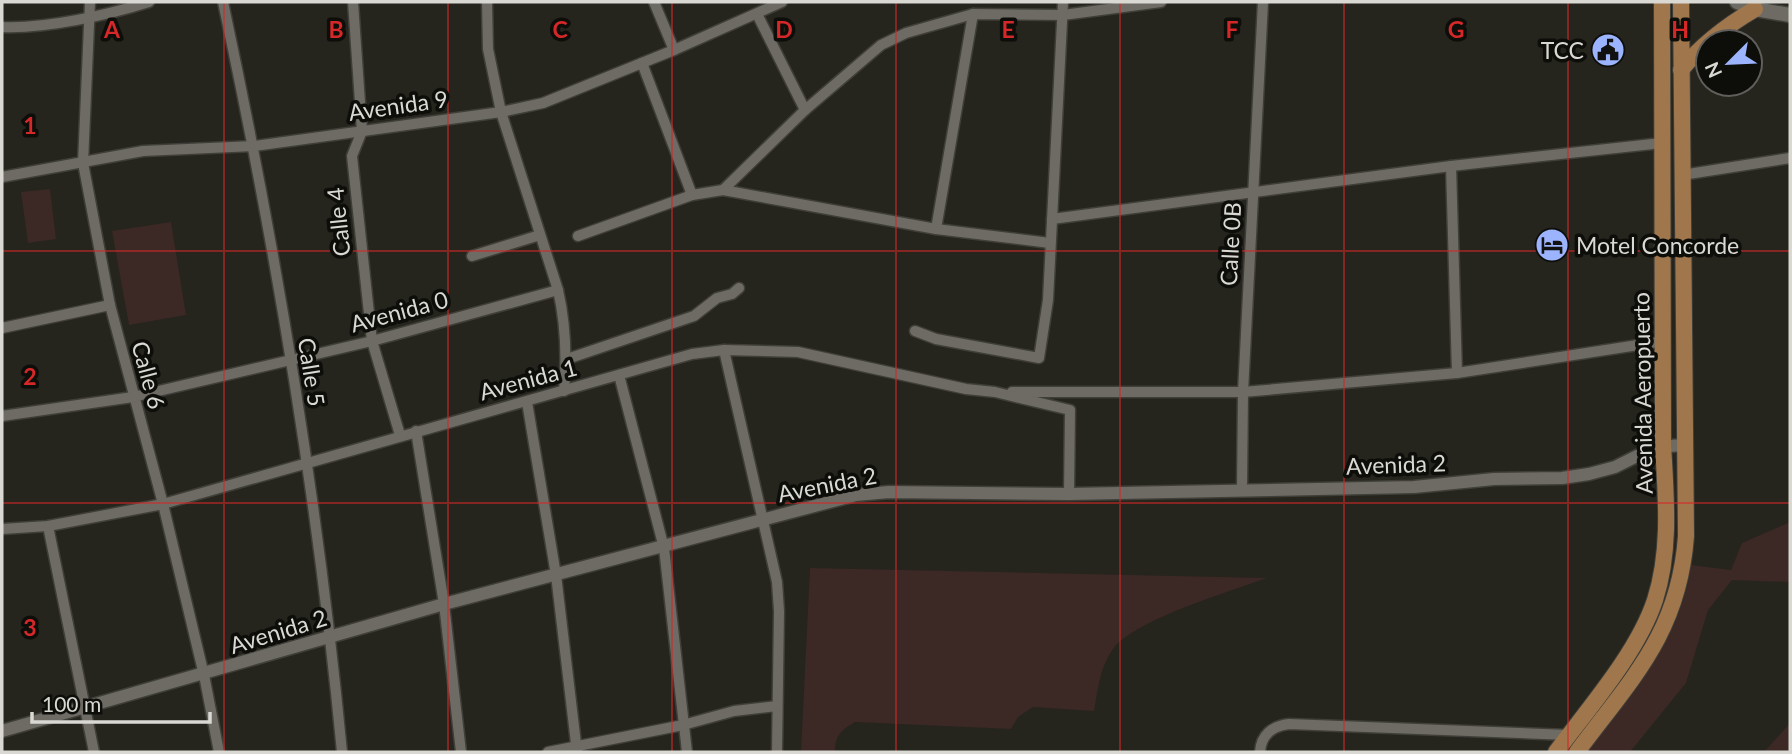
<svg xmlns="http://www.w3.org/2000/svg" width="1792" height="754" viewBox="0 0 1792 754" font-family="Lato,sans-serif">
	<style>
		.green { fill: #3c2825 }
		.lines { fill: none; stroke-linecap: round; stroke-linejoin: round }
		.minor-casing { stroke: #3f3e38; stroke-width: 13 }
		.tertiary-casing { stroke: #3f3e38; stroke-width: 15 }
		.secondary-casing { stroke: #3f3e38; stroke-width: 17 }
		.primary-casing { stroke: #3f3e38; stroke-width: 18 }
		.minor { stroke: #6d6b63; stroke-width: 10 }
		.tertiary { stroke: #6d6b63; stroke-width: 12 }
		.secondary { stroke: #6d6b63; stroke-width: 14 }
		.primary { stroke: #a0774c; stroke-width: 16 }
		.grid { fill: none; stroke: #d62828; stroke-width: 2; stroke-opacity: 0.55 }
		.labels { text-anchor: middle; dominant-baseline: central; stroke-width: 7; stroke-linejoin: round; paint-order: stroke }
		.poi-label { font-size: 23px; fill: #d9d8d3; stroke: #0d0d0a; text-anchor: end }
		.street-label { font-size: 23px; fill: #d9d8d3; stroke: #0d0d0a }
		.grid-label { font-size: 23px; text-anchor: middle; font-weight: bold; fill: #d62828; stroke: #0d0d0a; stroke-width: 7; stroke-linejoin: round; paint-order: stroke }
	</style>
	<rect width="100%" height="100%" fill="#25241d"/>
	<g class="green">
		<polygon points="50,189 56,239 28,243 21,192"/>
		<polygon points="171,222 186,315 129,325 112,231"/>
		<path d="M1790 522V582L1732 580 1708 610 1686 683 1630 752H1582C1629 693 1681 644 1691 565L1731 570 1742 543Z"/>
		<path d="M810 568 1267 578C1231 591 1134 620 1113 649 1100 667 1098 689 1094 711L1033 707 1018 717 1011 729 855 722C841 730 835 736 835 752H801Z"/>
		<polygon points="1790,723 1790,752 1764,752"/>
	</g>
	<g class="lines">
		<defs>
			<g id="minor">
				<polyline points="90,2 83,163 110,305 163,504 204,675 219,752"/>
				<path d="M223 2C276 249 318 501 342 752"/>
				<polyline points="353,2 362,131 352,156 372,341 400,435"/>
				<path d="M487 2 488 49 501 112 558 290C566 325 567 356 564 391"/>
				<polyline points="654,2 674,50"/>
				<polyline points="757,14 805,110"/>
				<path d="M2 27C45 29 108 15 149 2"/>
				<polyline points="642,63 692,195"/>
				<polyline points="1451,166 1457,373"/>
				<polyline points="1682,175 1790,158"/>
				<polyline points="2,177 143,151 254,146 501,112 543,103 674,50 782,2"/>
				<polyline points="723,190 805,110 881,45 906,33 973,14 1063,15 1161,2"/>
				<polyline points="1052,219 1451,166 1662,143"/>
				<polyline points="936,229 973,14"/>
				<polyline points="578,236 692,195 723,190 936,229 1050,243"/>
				<polyline points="472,256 540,235"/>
				<polyline points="2,328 110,305"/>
				<polyline points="915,331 936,339 1039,358 1048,300 1063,2"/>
				<polyline points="724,350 777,582 779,611 777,752"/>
				<polyline points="567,359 694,316 717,298 732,294 739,288"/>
				<polyline points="619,375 664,548 687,752"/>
				<polyline points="1012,392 1243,392 1457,373 1664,341"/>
				<polyline points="527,402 556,575 577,752"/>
				<polyline points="2,416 133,397 372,341 558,290"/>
				<polyline points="416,431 444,604 461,752"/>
				<polyline points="1242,489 1243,392 1263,2"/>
				<polyline points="48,526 94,752"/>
				<polyline points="2,529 48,526 163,504 692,354 724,350 798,352 966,389 995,392 1070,410 1069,494"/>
				<polyline points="548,752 683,725 734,711 777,706"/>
				<path d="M1260 752C1261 735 1272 726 1289 724L1569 735"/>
			</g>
			<polyline id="tertiary" points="2,731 444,604 856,495 889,492 1069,494 1414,487 1494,479 1562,478 1589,474 1615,467 1655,447 1684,445"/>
			<polyline id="secondary" points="1737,2 1755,9 1790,15"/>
			<g id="primary">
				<path d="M1681 70C1702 44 1726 26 1755 9"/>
				<path d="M1556 752C1589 708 1638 652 1655 600 1671 550 1666 497 1663 445L1662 2"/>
				<path d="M1577 752C1632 678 1679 633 1686 536L1681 2"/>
			</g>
		</defs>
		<use href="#minor" class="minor-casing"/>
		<use href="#tertiary" class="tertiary-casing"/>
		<use href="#secondary" class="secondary-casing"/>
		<use href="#primary" class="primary-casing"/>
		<use href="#minor" class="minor"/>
		<use href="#tertiary" class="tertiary"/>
		<use href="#secondary" class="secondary"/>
		<use href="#primary" class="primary"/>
	</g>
	<path class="grid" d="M224 2V752M448 2V752M672 2V752M896 2V752M1120 2V752M1344 2V752M1568 2V752M2 251H1790M2 503H1790"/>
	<defs>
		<symbol id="civic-disc" viewBox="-11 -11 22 22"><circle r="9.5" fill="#9bb4fd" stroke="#0d0d0a"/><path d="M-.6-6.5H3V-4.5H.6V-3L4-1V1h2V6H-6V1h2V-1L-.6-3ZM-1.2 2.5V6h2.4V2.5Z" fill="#111"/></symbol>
		<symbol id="hotel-disc" viewBox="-11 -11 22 22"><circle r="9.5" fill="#9bb4fd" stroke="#0d0d0a"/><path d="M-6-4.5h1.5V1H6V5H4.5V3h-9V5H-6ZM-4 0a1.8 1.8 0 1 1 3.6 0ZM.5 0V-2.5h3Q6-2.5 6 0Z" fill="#111"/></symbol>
	</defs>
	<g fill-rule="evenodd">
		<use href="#civic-disc" x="1589" y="31" width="38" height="38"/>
		<use href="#hotel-disc" x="1533" y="226" width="38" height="38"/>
	</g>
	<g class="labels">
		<g class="poi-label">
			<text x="1584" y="50">TCC</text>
			<text x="1576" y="245" text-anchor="start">Motel Concorde</text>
		</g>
		<g class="street-label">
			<text transform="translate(398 105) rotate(-8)">Avenida 9</text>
			<text transform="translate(338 222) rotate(-96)">Calle 4</text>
			<text transform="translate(1230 244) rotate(-87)">Calle 0B</text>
			<text transform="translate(399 311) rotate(-15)">Avenida 0</text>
			<text transform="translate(312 372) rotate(81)">Calle 5</text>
			<text transform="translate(149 375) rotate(75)">Calle 6</text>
			<text transform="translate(528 379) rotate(-15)">Avenida 1</text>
			<text transform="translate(1642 393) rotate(-91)">Avenida Aeropuerto</text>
			<text transform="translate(1396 464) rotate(-2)">Avenida 2</text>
			<text transform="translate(827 484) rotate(-11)">Avenida 2</text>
			<text transform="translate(278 631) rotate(-17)">Avenida 2</text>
		</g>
	</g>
	<g class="grid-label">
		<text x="112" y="38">A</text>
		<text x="336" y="38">B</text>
		<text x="560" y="38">C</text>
		<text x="784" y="38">D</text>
		<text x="1008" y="38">E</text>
		<text x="1232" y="38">F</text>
		<text x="1456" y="38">G</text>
		<text x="1680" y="38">H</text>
		<text x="30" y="134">1</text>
		<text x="30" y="385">2</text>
		<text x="30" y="636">3</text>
	</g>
	<rect width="1792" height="754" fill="none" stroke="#d9d8d3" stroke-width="7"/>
	<g transform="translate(1729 63) rotate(246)"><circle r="33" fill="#0d0d0a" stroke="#5f5e5a" stroke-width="2"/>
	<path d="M0-5L12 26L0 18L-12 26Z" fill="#9bb4fd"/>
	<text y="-10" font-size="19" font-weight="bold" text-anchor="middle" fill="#d9d8d3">N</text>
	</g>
	<path d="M32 712v10h178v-10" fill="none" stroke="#d9d8d3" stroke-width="3.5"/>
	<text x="42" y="712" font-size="21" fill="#d9d8d3" stroke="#0d0d0a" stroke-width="5" paint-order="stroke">100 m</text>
</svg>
